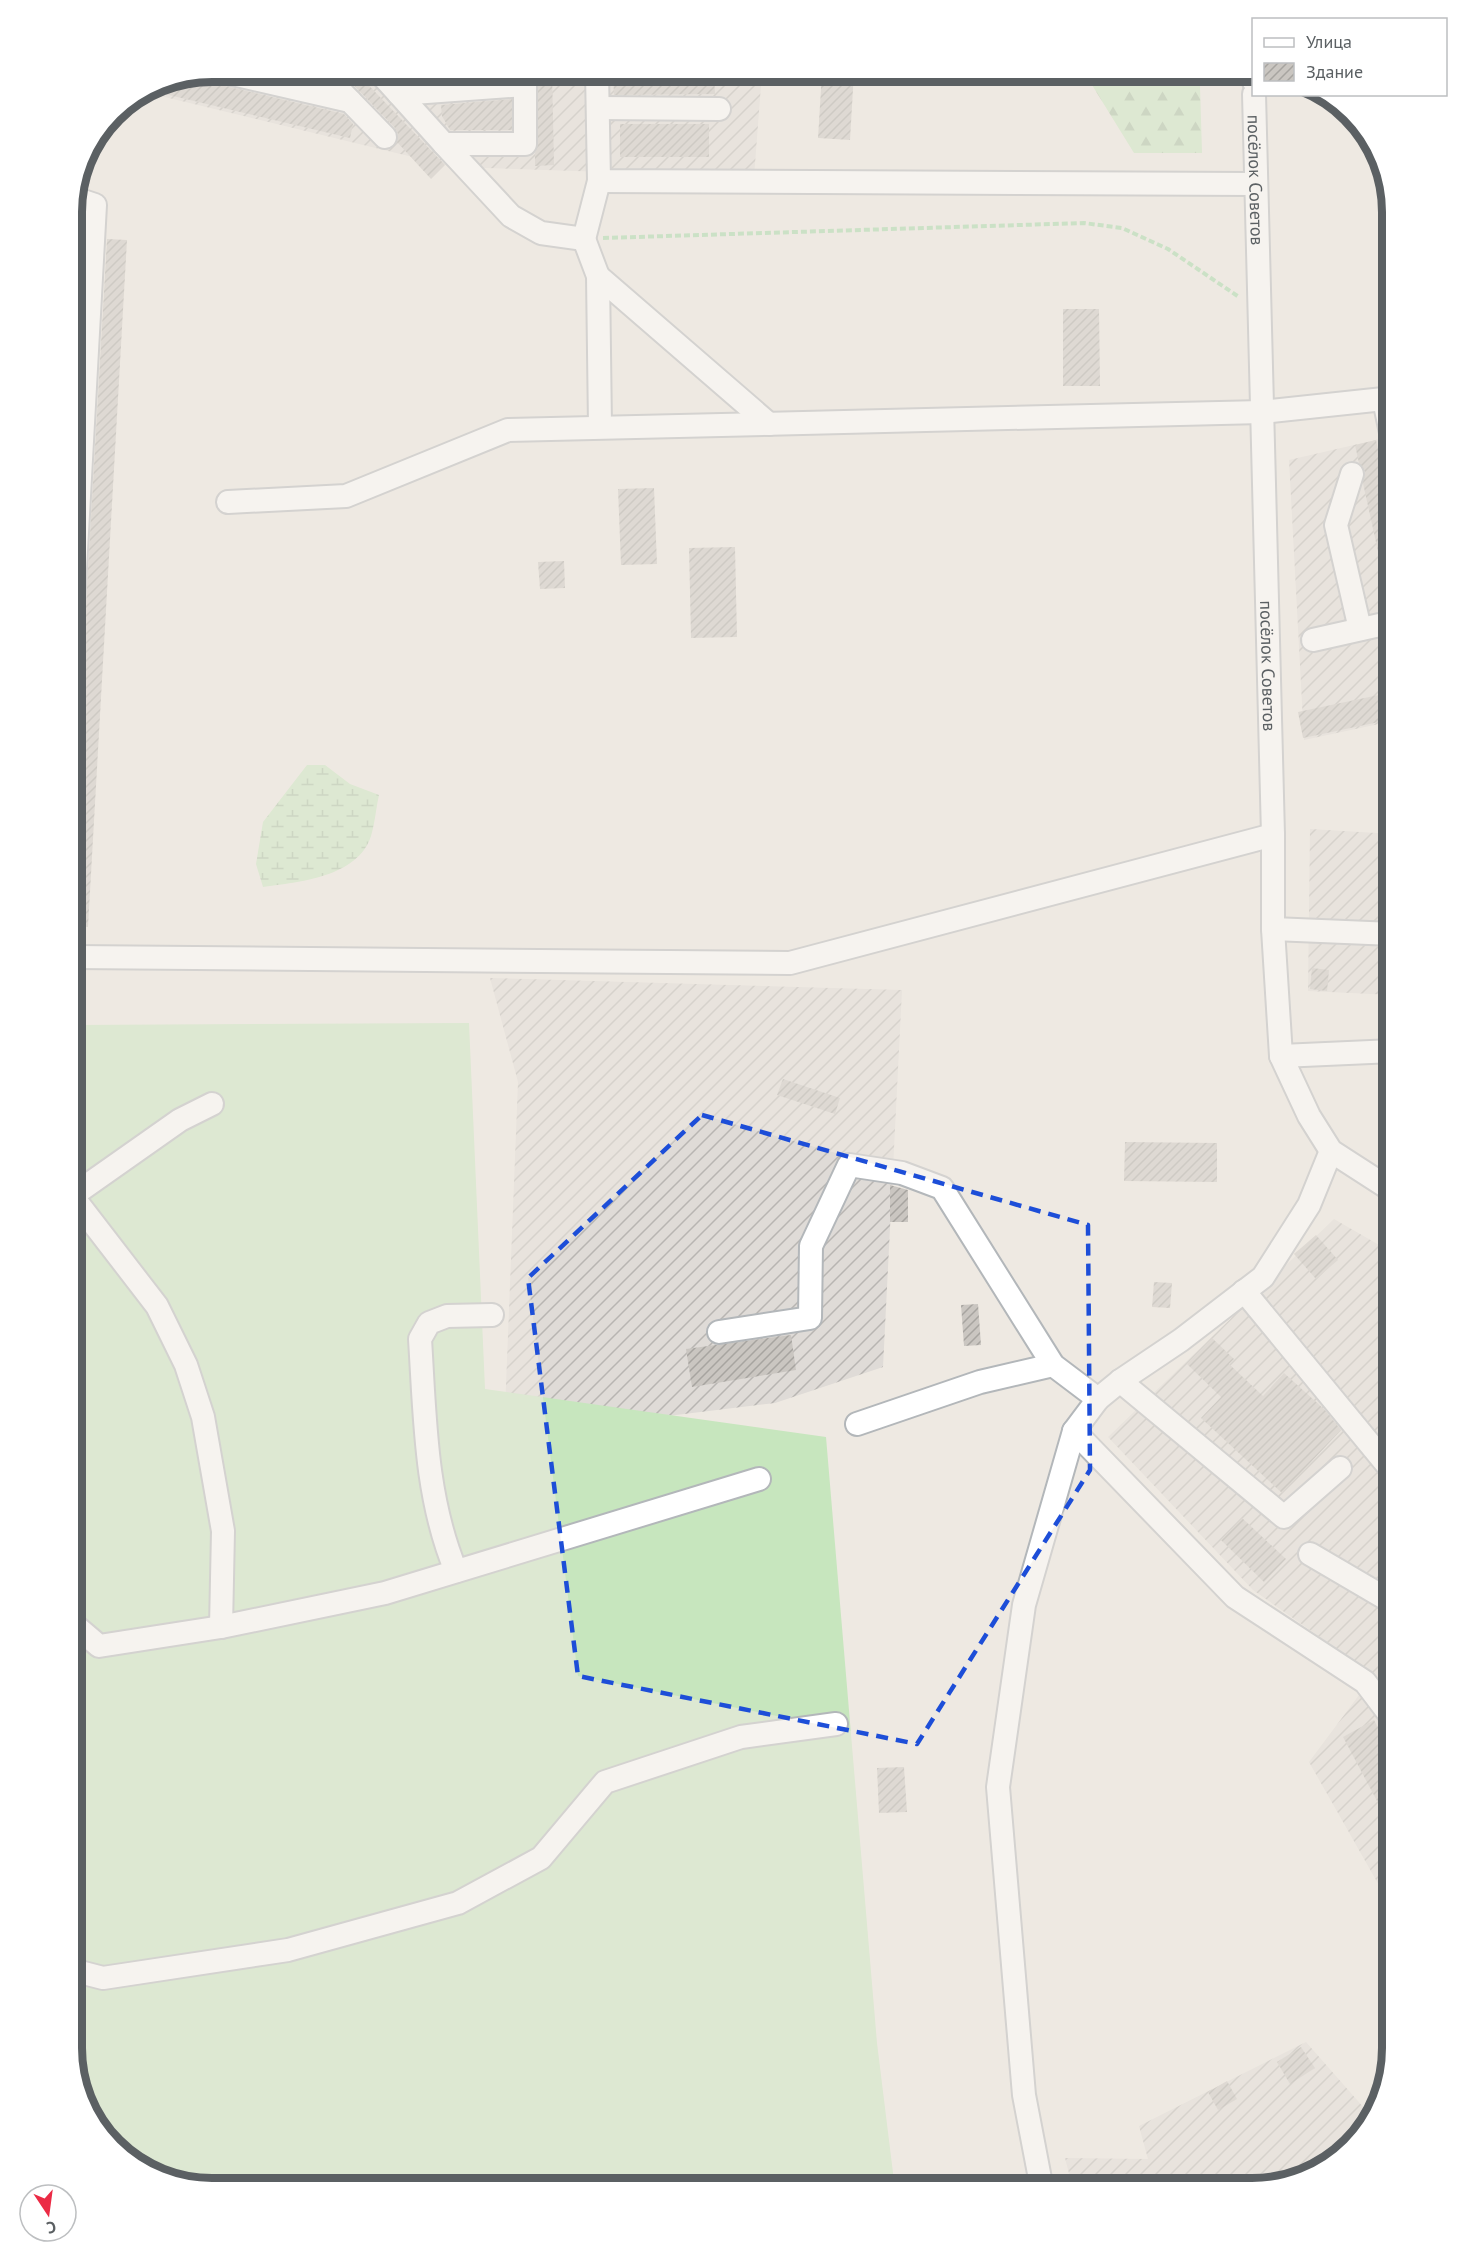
<svg xmlns="http://www.w3.org/2000/svg" width="1465" height="2261" viewBox="0 0 1465 2261" font-family="'PT Sans',sans-serif">
	<style>
		.industrial { fill: url(#industrial-furrows) }
		.forest { fill: url(#forest-firs) }
		.wetland { fill: url(#wetland-marsh) }
		.garden { fill: #c7e6be }
		.building { fill: url(#building-hatch) }
		.lines { fill: none; stroke-linecap: round; stroke-linejoin: round }
		.minor-casing { stroke: #b3b7ba; stroke-width: 26 }
		.path { stroke: #a1d8a4; stroke-width: 4; stroke-dasharray: 6 3; stroke-linecap: butt }
		.minor { stroke: #fff; stroke-width: 22 }
		.marked { fill: none; stroke: #1d4ed8; stroke-width: 4.5; stroke-dasharray: 12 8; stroke-linejoin: round }
		.labels { text-anchor: middle; dominant-baseline: central; stroke-width: 4.5; stroke-linejoin: round; paint-order: stroke }
		.street-label { font-size: 18px; fill: #5b6063; stroke: #fff }
		.rim { fill: none; stroke: #5b6063; stroke-width: 8 }
	</style>
	<defs>
		<pattern id="industrial-furrows" width="10" height="10" patternUnits="userSpaceOnUse" patternTransform="scale(1.5)"><rect width="10" height="10" fill="#dfdbd7"/><path d="M-1 1l2-2M0 10L10 0M9 11l2-2" fill="none" stroke="#b8b5b2"/></pattern>
		<pattern id="forest-firs" width="22" height="20" patternUnits="userSpaceOnUse" patternTransform="scale(1.5)"><rect width="22" height="20" fill="#c7e6be"/><path d="M5 1l3.5 6h-7zM16 11l3.5 6h-7z" fill="#a5be9e"/></pattern>
		<pattern id="wetland-marsh" width="20" height="14" patternUnits="userSpaceOnUse" patternTransform="scale(1.5)"><rect width="20" height="14" fill="#c7e6be"/><path d="M1 5h8M5 5V1M11 12h8M15 12V8" fill="none" stroke="#a5be9e"/></pattern>
		<pattern id="building-hatch" width="6" height="6" patternUnits="userSpaceOnUse" patternTransform="scale(1.5)"><rect width="6" height="6" fill="#cac6c1"/><path d="M-1 1l2-2M0 6l6-6M5 7l2-2" fill="none" stroke="#a7a4a0"/></pattern>
	</defs>
	<rect width="100%" height="100%" fill="#eee9e2"/>
	<g class="industrial">
		<polygon points="213,72 762,72 754,177 454,167 144,92 159,83"/>
		<polygon points="1393,436 1393,721 1304,740 1289,460"/>
		<polygon points="1310,829 1393,834 1393,995 1308,991"/>
		<polygon points="490,978 902,990 883,1367 775,1403 504,1436 518,1082"/>
		<polygon points="1334,1219 1393,1253 1393,1910 1309,1762 1374,1675 1253,1590 1108,1437"/>
		<polygon points="1306,2042 1372,2117 1370,2126 1315,2174 1252,2189 1073,2189 1065,2158 1148,2159 1139,2126"/>
	</g>
	<polygon class="forest" points="1084,72 1188,72 1200,86 1202,153 1134,153"/>
	<path class="wetland" d="M307 765H325L350 784 379 795C376 808 375 823 371 836 358 877 299 882 263 887L256 864 263 822Z"/>
	<polygon class="garden" points="469,1023 485,1389 826,1437 877,2043 895,2189 204,2189 135,2166 87,2111 72,2048 72,1025"/>
	<g class="building">
		<polygon points="341,72 356,72 445,165 431,179 397,142 398,134 395,128"/>
		<polygon points="439,72 512,72 439,78"/>
		<polygon points="538,72 552,72 554,165 535,166 535,153 538,144"/>
		<polygon points="613,72 714,72 715,94 614,95"/>
		<polygon points="822,72 854,72 850,140 818,138"/>
		<polygon points="187,77 344,114 353,124 350,138 148,90 159,83"/>
		<polygon points="512,99 512,130 450,130 442,116 441,105"/>
		<rect x="620" y="124" width="89" height="33"/>
		<polygon points="72,238 80,238 72,373"/>
		<polygon points="107,239 127,240 88,927 72,926 72,847"/>
		<polygon points="1063,309 1099,309 1100,386 1063,386"/>
		<polygon points="1376,440 1393,517 1393,587 1386,588 1363,483 1365,472 1359,463 1355,445"/>
		<polygon points="654,488 657,564 621,565 618,489"/>
		<polygon points="735,547 737,637 691,638 689,548"/>
		<polygon points="564,561 565,588 540,589 538,562"/>
		<polygon points="1393,692 1393,719 1303,738 1298,712"/>
		<polygon points="1312,968 1329,970 1327,991 1310,989"/>
		<polygon points="783,1079 840,1098 835,1114 777,1095"/>
		<polygon points="1125,1142 1217,1143 1217,1182 1124,1181"/>
		<polygon points="890,1185 908,1190 908,1222 890,1222"/>
		<polygon points="1316,1235 1338,1260 1316,1279 1294,1254"/>
		<polygon points="1154,1282 1172,1283 1170,1308 1152,1307"/>
		<polygon points="978,1304 981,1345 964,1346 961,1305"/>
		<polygon points="791,1335 796,1370 692,1387 686,1349"/>
		<polygon points="1212,1338 1234,1359 1229,1364 1263,1396 1284,1373 1325,1410 1341,1430 1282,1493 1201,1418 1221,1397 1187,1364"/>
		<polygon points="1242,1518 1286,1559 1264,1582 1221,1540"/>
		<polygon points="1374,1720 1393,1757 1393,1793 1377,1801 1343,1737"/>
		<polygon points="904,1767 907,1812 879,1813 877,1768"/>
		<polygon points="1301,2047 1315,2068 1290,2084 1277,2062"/>
		<polygon points="1227,2081 1237,2099 1218,2110 1208,2092"/>
	</g>
	<g class="lines">
		<defs>
			<g id="minor">
				<polyline points="224,72 350,101 385,137"/>
				<polyline points="322,72 350,101"/>
				<polyline points="379,72 444,144 525,144 525,72"/>
				<polyline points="597,72 599,181 1256,184"/>
				<polyline points="1253,72 1254,82"/>
				<polyline points="399,94 525,85"/>
				<path id="s1" d="M1254 94 1273 835V929L1281 1056 1309 1116 1331 1151 1393 1191"/>
				<polyline points="598,108 719,109"/>
				<polyline points="444,144 511,216 541,233 584,239 599,181"/>
				<polyline points="584,239 598,276 600,427"/>
				<polyline points="598,276 769,424"/>
				<polyline points="1384,400 1393,442"/>
				<polyline points="1352,474 1336,525 1360,629"/>
				<polyline points="228,502 346,496 508,430 1262,412 1393,398"/>
				<polyline points="72,623 95,205 74,198"/>
				<polyline points="1313,640 1393,622"/>
				<polyline points="1273,929 1393,934"/>
				<polyline points="72,957 790,963 1273,835"/>
				<polyline points="1281,1056 1393,1051"/>
				<polyline points="72,1196 180,1120 212,1104"/>
				<polyline points="73,1197 157,1306 186,1365 203,1417 223,1531 221,1627"/>
				<polyline points="1244,1291 1393,1472"/>
				<polyline points="719,1332 810,1318 811,1246 849,1165 902,1173 942,1188 1053,1365 1098,1399"/>
				<polyline points="1120,1381 1284,1517 1340,1468"/>
				<polyline points="857,1424 980,1382 1053,1365"/>
				<polyline points="1074,1431 1235,1597 1365,1682 1393,1719"/>
				<polyline points="1310,1554 1385,1598 1393,1591"/>
				<path d="M456 1571C425 1497 425 1417 420 1339L429 1323 447 1316 492 1315"/>
				<polyline points="72,1623 99,1646 221,1627 385,1593 759,1479"/>
				<polyline points="72,1970 103,1978 288,1950 458,1903 541,1858 605,1782 741,1737 836,1724"/>
				<polyline points="1042,2189 1024,2095 998,1787 1024,1605 1074,1431 1098,1399 1120,1381 1181,1340 1263,1277 1309,1205 1331,1151"/>
			</g>
		</defs>
		<use href="#minor" class="minor-casing"/>
		<polyline class="path" points="603,238 1084,223 1122,228 1168,249 1239,297"/>
		<use href="#minor" class="minor"/>
	</g>
	<path d="M0 0H1465V2261H0ZM702 1115 1088 1225 1090 1470 917 1744 578 1676 528 1278Z" fill="#eee9e2" fill-opacity=".55" fill-rule="evenodd"/>
	<path class="marked" d="M702 1115 1088 1225 1090 1470 917 1744 578 1676 528 1278Z"/>
	<g class="labels">
		<g class="street-label">
			<text stroke="none"><textPath href="#s1" startOffset="86">посёлок Советов</textPath></text>
			<text stroke="none"><textPath href="#s1" startOffset="572">посёлок Советов</textPath></text>
		</g>
	</g>
	<path d="M0 0H1465V2261H0ZM212 82H1252A130 130 0 0 1 1382 212V2048A130 130 0 0 1 1252 2178H212A130 130 0 0 1 82 2048V212A130 130 0 0 1 212 82Z" fill="#fff" fill-rule="evenodd"/>
	<path class="rim" d="M212 82H1252A130 130 0 0 1 1382 212V2048A130 130 0 0 1 1252 2178H212A130 130 0 0 1 82 2048V212A130 130 0 0 1 212 82Z"/>
	<rect x="1252" y="18" width="195" height="78" fill="#ffffff" stroke="#bdbfc1" stroke-width="1.5"/>
	<rect x="1264" y="38" width="30" height="9" fill="#ffffff" stroke="#bdbfc1" stroke-width="1.5"/>
	<text x="1306" y="48" font-size="18" fill="#5b6063">Улица</text>
	<rect x="1264" y="63" width="30" height="18" fill="url(#building-hatch)" stroke="#bdbfc1" stroke-width="1.5"/>
	<text x="1306" y="78" font-size="18" fill="#5b6063">Здание</text>
	<g transform="translate(48 2213) rotate(167)"><circle r="28" fill="#ffffff" stroke="#bdbfc1" stroke-width="1.5"/>
	<path d="M0-4.5L10 22L0 15L-10 22Z" fill="#eb2b45"/>
	<text y="-9" font-size="16" font-weight="bold" text-anchor="middle" fill="#5b6063">С</text>
	</g>
</svg>
